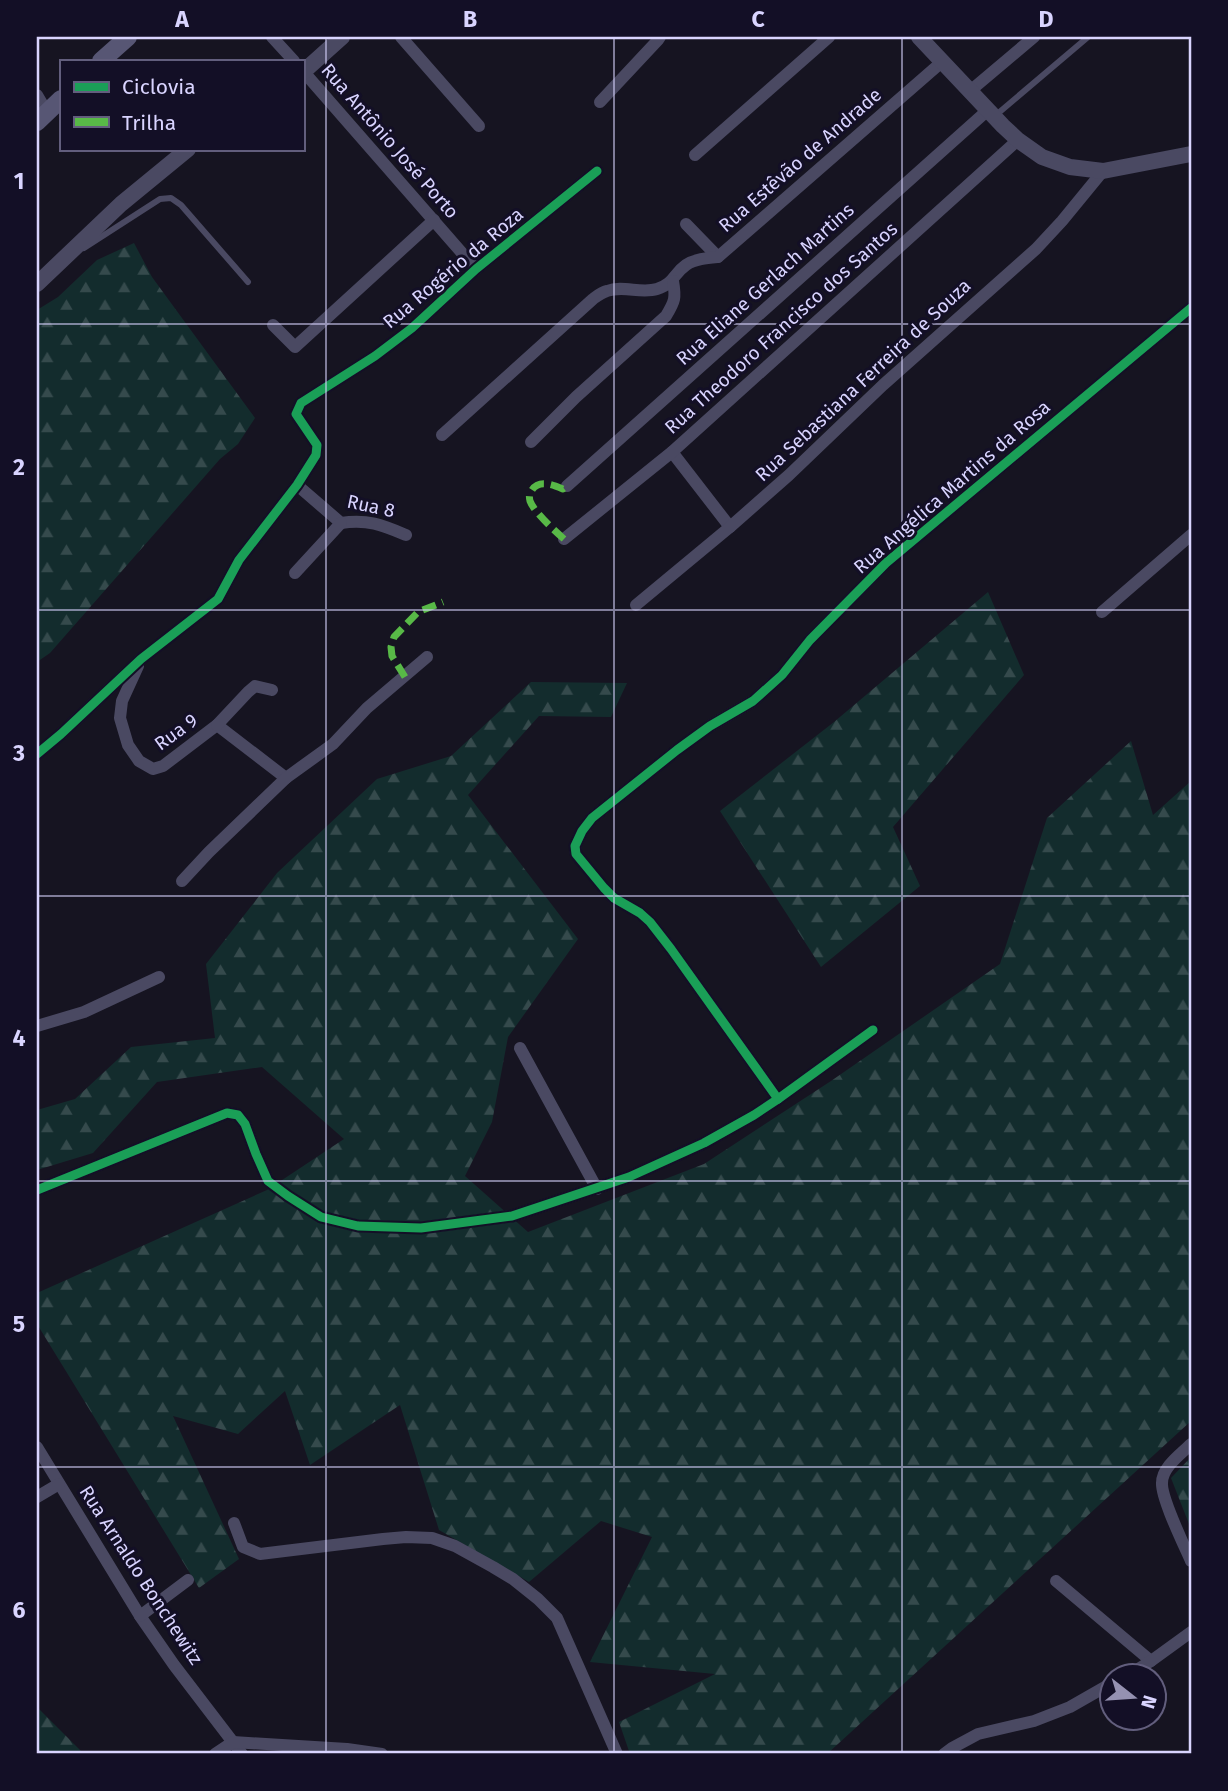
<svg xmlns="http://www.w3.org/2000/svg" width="1228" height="1791" viewBox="0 0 1228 1791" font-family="'Fira Sans',sans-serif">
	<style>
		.forest { fill: url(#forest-firs) }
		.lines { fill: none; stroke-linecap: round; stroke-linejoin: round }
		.service { stroke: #4a4962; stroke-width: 6 }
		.minor { stroke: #4a4962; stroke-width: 12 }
		.tertiary { stroke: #4a4962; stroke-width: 16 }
		.secondary { stroke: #575674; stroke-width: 18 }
		.quiet { stroke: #58b947; stroke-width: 7; stroke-dasharray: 14 7; stroke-linecap: butt }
		.cycleway-casing { stroke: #130f26; stroke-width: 13 }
		.cycleway { stroke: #1a9f57; stroke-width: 9 }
		.grid { fill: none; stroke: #d9d4ff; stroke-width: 2; stroke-opacity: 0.55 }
		.labels { text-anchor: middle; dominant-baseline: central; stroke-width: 6; stroke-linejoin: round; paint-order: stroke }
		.street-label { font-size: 19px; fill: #d9d4ff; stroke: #130f26 }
		.neatline { fill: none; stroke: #d9d4ff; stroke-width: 2.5 }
		.grid-label { font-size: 23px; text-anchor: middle; font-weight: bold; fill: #d9d4ff }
	</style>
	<defs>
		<pattern id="forest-firs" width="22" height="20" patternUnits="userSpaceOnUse" patternTransform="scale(1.75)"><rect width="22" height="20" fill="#132c2d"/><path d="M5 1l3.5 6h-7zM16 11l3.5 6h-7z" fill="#354a4c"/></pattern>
	</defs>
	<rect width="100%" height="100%" fill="#161421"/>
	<g class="forest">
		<polygon points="134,243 152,277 255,418 238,444 220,459 50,653 37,662 37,310 58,297 97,260"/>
		<polygon points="988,592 1024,675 893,827 920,886 821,967 720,811 834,722"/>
		<polygon points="531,682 627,683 611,717 539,716 468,795 578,939 508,1037 492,1122 465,1176 528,1232 704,1164 831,1081 1000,964 1047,818 1131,741 1153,815 1191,781 1191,1421 827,1754 630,1754 619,1722 715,1674 590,1662 652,1537 601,1521 529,1582 439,1530 400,1405 310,1465 285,1391 238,1434 173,1416 239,1559 199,1588 37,1324 37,1293 267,1190 344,1139 262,1067 157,1082 93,1153 37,1170 37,1110 75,1099 131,1047 215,1038 206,964 277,873 377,779 451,756"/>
		<polygon points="1191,1457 1191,1529 1171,1478"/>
		<polygon points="37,1707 84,1754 37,1754"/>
	</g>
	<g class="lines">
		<g class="service">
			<polyline points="996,115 1088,37"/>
			<polyline points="84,248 160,199 171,198 181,205 248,282"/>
		</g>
		<g class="minor">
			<polyline points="272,37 294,61"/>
			<polyline points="401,37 479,126"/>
			<polyline points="303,71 476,269"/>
			<polyline points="970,91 1034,37"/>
			<polyline points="37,95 47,112"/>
			<polyline points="600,102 658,40 660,37"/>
			<polyline points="695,155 829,37"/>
			<polyline points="686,224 718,257"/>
			<polyline points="273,325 295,347 434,220"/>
			<path d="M442 435 593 299C597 296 602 292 607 291 623 285 641 294 657 289 675 283 673 274 686 265 695 259 707 258 718 257L943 61"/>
			<path d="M531 442 576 397 666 316C675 301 676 298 673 281"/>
			<polyline points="672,452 730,527"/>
			<path d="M297 485 341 523C368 519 382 525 406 535"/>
			<polyline points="567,486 988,110"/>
			<polyline points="564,539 672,452 1018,140"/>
			<polyline points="295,573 341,523"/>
			<polyline points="636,605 730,527 789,475 883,385 1036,249 1062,221 1103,171"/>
			<polyline points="1102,612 1191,535"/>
			<polyline points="138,666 122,701 120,718 128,745 139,761 153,769 163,766 217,725 286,778"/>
			<polyline points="217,725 248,692 255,686 272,690"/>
			<polyline points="37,754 61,734 141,659 218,599 239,560 297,485 316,455 317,445 296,414 301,403 375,356 412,328 476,269 597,171"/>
			<polyline points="182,881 209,852 286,778 333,744 367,708 427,657"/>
			<polyline points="37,1026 84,1012 159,977"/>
			<polyline points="520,1048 597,1189"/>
			<polyline points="778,1099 671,949 650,922 640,913 614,898 604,888 576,854 575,846 582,831 592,818 677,750 710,726 753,701 782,675 810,640 886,563 1191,308"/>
			<polyline points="37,1190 227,1113 238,1115 245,1124 256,1154 268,1181 288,1196 321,1217 358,1226 421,1228 512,1216 629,1177 704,1143 754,1115 778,1099 873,1030"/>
			<path d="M1191 1444C1181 1454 1162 1467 1162 1483 1161 1498 1184 1545 1191 1561"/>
			<polyline points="37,1447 140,1616 174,1665 242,1754"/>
			<polyline points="37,1497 59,1484"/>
			<polyline points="234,1523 243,1547 260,1554 383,1539 406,1537 432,1538 455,1546 493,1567 513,1579 538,1599 557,1618 617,1754"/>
			<polyline points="1056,1581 1151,1661"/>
			<polyline points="140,1616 188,1580"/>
			<polyline points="1127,1676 1151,1661 1191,1632"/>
			<polyline points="215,1754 233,1742 347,1749 382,1754"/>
			<polyline points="944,1754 952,1748 978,1734 1034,1721 1070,1707 1112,1683"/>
		</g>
		<g class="tertiary">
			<polyline points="919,37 1003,126 1018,140 1042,157 1070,167 1103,171 1191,154"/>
			<polyline points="303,72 342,37"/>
			<polyline points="37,284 121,204 188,149"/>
		</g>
		<g class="secondary">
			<polyline points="101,61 128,37"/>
			<polyline points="37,122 61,99"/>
		</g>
		<g class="quiet">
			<path d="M564 539C555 531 534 512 530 501 529 497 529 494 532 490 539 479 553 485 563 489L567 486"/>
			<polyline points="405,677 392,656 391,647 394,637 418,612 443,602"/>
		</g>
		<defs>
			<g id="cycleway">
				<polyline points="37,754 61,734 141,659 218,599 239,560 297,485 316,455 317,445 296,414 301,403 375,356 412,328 476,269 597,171"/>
				<polyline points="778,1099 671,949 650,922 640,913 614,898 604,888 576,854 575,846 582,831 592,818 677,750 710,726 753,701 782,675 810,640 886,563 1191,308"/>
				<polyline points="37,1190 227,1113 238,1115 245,1124 256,1154 268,1181 288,1196 321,1217 358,1226 421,1228 512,1216 629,1177 704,1143 754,1115 778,1099 873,1030"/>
			</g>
		</defs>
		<use href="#cycleway" class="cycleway-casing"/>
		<use href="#cycleway" class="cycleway"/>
	</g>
	<path class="grid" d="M326 37V1754M614 37V1754M902 37V1754M37 324H1191M37 610H1191M37 896H1191M37 1181H1191M37 1467H1191"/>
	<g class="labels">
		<g class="street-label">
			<text transform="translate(390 141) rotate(49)">Rua Antônio José Porto</text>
			<text transform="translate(800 160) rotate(-41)">Rua Estêvão de Andrade</text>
			<text transform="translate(453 268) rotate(-40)">Rua Rogério da Roza</text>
			<text transform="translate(765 284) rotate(-42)">Rua Eliane Gerlach Martins</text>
			<text transform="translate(781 328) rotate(-42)">Rua Theodoro Francisco dos Santos</text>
			<text transform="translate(863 380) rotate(-43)">Rua Sebastiana Ferreira de Souza</text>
			<text transform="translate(952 487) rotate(-41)">Rua Angélica Martins da Rosa</text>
			<text transform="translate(371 506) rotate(12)">Rua 8</text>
			<text transform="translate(176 732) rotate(-36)">Rua 9</text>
			<text transform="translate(141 1575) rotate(57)">Rua Arnaldo Bonchewitz</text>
		</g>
	</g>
	<rect width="1228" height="1791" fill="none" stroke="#130f26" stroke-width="77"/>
	<rect x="60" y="60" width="245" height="91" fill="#130f26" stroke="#625e7d" stroke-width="2"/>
	<rect x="74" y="82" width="35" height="10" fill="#1a9f57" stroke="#625e7d" stroke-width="2"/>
	<text x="122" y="94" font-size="21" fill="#d9d4ff">Ciclovia</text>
	<rect x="74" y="117" width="35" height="10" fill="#58b947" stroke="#625e7d" stroke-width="2"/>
	<text x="122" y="130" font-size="21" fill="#d9d4ff">Trilha</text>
	<g transform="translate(1133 1697) rotate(107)"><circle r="33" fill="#130f26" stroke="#625e7d" stroke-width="2"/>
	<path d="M0-5L12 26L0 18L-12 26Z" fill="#9591b1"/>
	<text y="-10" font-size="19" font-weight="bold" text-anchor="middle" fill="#d9d4ff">N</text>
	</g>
	<rect x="38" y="38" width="1152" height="1714" class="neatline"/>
	<g class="grid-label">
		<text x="182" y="27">A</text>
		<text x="470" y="27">B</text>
		<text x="758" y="27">C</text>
		<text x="1046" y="27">D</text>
		<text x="19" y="189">1</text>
		<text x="19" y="475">2</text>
		<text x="19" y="761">3</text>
		<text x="19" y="1046">4</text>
		<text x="19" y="1332">5</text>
		<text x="19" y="1618">6</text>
	</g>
</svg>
